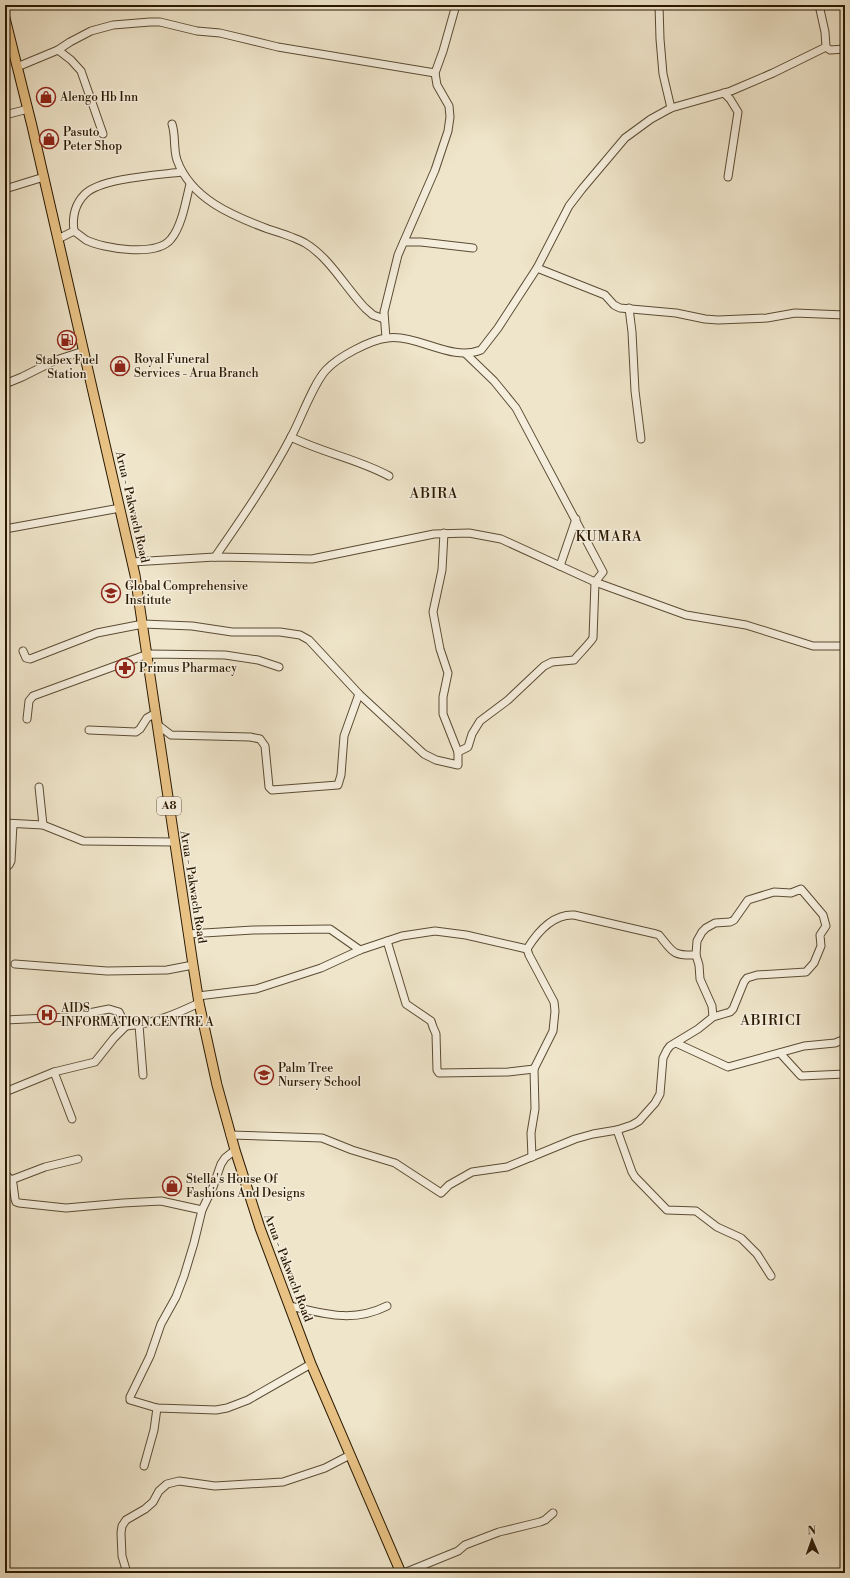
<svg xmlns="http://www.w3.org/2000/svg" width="850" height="1578" viewBox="0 0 850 1578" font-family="'Libre Bodoni',serif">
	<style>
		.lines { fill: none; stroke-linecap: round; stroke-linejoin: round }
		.minor-casing { stroke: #5b4c34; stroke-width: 9 }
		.major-casing { stroke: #2a1902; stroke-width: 11 }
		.minor { stroke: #f5eedd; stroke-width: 7 }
		.major { stroke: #e8c285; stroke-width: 9 }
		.labels { text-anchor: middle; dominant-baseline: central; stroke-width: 3; stroke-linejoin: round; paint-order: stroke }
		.shield { fill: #f5eedd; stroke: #675944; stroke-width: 1 }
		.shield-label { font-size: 11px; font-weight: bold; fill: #2a1902 }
		.poi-label { font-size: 12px; fill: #2a1902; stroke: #f5eedd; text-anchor: start }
		.street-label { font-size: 12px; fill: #2a1902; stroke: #f5eedd }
		.quarter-label { font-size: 14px; letter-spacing: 1px; fill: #2a1902; stroke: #f5eedd }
	</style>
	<rect width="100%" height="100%" fill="#efe5ca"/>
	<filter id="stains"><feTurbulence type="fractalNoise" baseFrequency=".005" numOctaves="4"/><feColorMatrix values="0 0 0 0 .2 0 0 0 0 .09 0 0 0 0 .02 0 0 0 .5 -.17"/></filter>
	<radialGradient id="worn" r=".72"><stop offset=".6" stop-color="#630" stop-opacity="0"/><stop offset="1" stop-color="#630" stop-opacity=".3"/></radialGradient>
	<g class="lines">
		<defs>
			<g id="minor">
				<polyline points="659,5 660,39 663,74 671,108"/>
				<polyline points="5,6 12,5"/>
				<polyline points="826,47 830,50 845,49"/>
				<polyline points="58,50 71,60 81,71 103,134"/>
				<polyline points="17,67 58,50 70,42 91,31 113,25 150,22 160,22 197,31 220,33 278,47 435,73"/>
				<polyline points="724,93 730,99 738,112 728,177"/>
				<polyline points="5,115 28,109"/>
				<path d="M172 124C176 136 173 148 177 160 191 199 233 216 268 229 281 233 294 237 305 243 330 258 345 287 365 308L373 315 384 319"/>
				<polyline points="5,189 44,177"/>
				<path d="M74 231C78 234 82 237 86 240 104 249 157 257 171 239 182 226 186 200 190 184"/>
				<path d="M58 239 74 231C72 217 74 205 85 194 101 178 159 175 182 172"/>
				<polyline points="404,242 421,242 473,248"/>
				<polyline points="537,268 605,295 614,305 620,308 676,313 705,319 718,320 767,318 795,313 845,315"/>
				<polyline points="629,308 632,332 635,391 641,439"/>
				<polyline points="386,338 384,312 398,255 435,170 448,131 450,117 449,106 437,85 435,73 443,51 456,5"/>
				<polyline points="5,384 22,377 56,360 84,351"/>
				<path d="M291 437C323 453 358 459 389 476"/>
				<polyline points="5,529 120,508"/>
				<path d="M215 557C242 518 269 479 291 437 301 419 313 384 326 370 338 357 370 340 387 338 419 334 450 362 481 350L498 328 537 268 569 206 582 189 625 138 651 119 671 108 731 91 773 73 826 47 825 32 819 5"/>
				<polyline points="132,562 215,557 312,559 434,534 469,533 501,539 595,582 686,615 746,625 813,646 845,646"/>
				<polyline points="560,566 576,519"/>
				<polyline points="23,651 26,658 30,659 97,633 143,624 192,626 232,632 280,632 300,635 309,640 359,694 424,754 436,760 458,765 458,752 443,714 443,697 448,673 440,649 433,612 442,570 444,533"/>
				<polyline points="27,719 29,701 33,696 148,654 225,655 258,660 279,667"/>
				<polyline points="158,725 171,735 250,737 260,739 265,746 269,787 272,790 338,785 341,775 344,736 359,694"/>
				<polyline points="89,730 136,732 140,729 147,718 156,713"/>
				<path d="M458 752 468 747 472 734 480 721 508 700 544 666 552 662 574 660C578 655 590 643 593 638L595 582 603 572 516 408 494 381 466 354"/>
				<polyline points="39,787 43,825"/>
				<polyline points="5,823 43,825 83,841 174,842"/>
				<polyline points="5,868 9,865 11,861 13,824"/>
				<polyline points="188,934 253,930 330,929 360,950"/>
				<polyline points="387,941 406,1004 431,1021 433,1027 436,1034 437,1070 439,1073 508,1072 534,1069"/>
				<polyline points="15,964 107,971 167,970 193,965"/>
				<polyline points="198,996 256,989 321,968 360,950 402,936 435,931 466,935 527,949"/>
				<path d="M5 1020 69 1017 109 1009 119 1012 126 1026C153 1024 176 1014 199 1003"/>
				<polyline points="139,1025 143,1075"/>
				<polyline points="676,1043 728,1067 804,1046 835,1043 845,1039"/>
				<polyline points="780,1053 801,1076 845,1074"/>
				<polyline points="54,1072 72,1119"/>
				<polyline points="5,1092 54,1072 95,1062 114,1038 126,1026"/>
				<polyline points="617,1130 632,1172 635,1177 667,1210 696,1211 717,1227 741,1238 757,1254 771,1276"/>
				<polyline points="230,1135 322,1138 352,1150 395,1163 441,1193 449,1185 472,1172 507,1167 575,1139 593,1134 617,1130 632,1125 639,1121 655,1103 660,1094 663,1058 667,1050 670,1046 698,1029 713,1017 730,1012 733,1009 744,982 747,978 757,975 806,972 814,963 821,946 820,935 826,926 823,915 801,889 791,893 774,892 748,900 734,920 730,922 715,923 706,928 702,932 697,941 696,955 699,965 700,979 712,1006 713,1017"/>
				<path d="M532 1157 531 1133 535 1109 534 1069 553 1031 555 1011 554 1002 529 955 527 949C538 931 553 914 574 915L656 934 659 935C673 952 672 956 696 955"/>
				<polyline points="5,1174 11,1180 13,1184 15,1199 16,1202 19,1203 66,1208 123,1203 161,1201 202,1210 213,1187 221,1164 225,1158 235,1150"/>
				<polyline points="11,1180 45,1167 78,1159"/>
				<polyline points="202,1210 194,1243 184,1276 176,1297 161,1324 150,1356 130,1397 130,1400 157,1408 216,1410 227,1408 248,1400 311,1364"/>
				<path d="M290 1306C325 1314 353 1323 387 1306"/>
				<polyline points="144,1466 154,1430 157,1408"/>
				<polyline points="127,1573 122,1556 121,1533 122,1526 126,1520 145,1509 153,1502 159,1491 167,1484 179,1481 215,1486 283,1482 325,1468 350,1455"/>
				<polyline points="404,1573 458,1551 465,1545 499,1532 540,1522 545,1520 553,1513"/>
			</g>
			<polyline id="major" points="5,18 32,126 135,575 193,965 199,1003 217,1085 235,1150 260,1228 311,1364 401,1573"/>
		</defs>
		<use href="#minor" class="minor-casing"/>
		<use href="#major" class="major-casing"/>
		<use href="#minor" class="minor"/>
		<use href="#major" class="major"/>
	</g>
	<defs>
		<symbol id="shop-ring" viewBox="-11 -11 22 22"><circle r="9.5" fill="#f5eedd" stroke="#8f2418" stroke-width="1.5"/><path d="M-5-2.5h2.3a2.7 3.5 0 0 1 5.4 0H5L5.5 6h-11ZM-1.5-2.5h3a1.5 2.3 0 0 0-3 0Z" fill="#8f2418"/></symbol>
		<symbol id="fuel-ring" viewBox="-11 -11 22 22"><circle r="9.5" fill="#f5eedd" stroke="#8f2418" stroke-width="1.5"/><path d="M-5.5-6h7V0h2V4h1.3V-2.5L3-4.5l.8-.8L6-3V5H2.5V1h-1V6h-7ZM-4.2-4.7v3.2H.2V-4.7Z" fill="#8f2418"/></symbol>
		<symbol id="school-ring" viewBox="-11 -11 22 22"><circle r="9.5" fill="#f5eedd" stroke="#8f2418" stroke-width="1.5"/><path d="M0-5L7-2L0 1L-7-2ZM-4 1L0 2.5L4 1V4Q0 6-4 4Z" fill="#8f2418"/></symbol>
		<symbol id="pharmacy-ring" viewBox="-11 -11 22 22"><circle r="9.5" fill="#f5eedd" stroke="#8f2418" stroke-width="1.5"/><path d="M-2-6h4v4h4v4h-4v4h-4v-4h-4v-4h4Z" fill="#8f2418"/></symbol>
		<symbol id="hospital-ring" viewBox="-11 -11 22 22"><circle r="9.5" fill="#f5eedd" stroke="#8f2418" stroke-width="1.5"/><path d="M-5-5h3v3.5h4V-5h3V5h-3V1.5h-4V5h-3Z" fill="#8f2418"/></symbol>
	</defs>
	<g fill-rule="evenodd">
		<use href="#shop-ring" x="35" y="86" width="22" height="22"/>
		<use href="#shop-ring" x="38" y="128" width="22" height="22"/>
		<use href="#fuel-ring" x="56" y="329" width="22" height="22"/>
		<use href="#shop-ring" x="109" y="355" width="22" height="22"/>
		<use href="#school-ring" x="100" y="582" width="22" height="22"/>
		<use href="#pharmacy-ring" x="114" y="657" width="22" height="22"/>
		<use href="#hospital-ring" x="36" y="1004" width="22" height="22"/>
		<use href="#school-ring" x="253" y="1064" width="22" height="22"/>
		<use href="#shop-ring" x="161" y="1175" width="22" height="22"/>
	</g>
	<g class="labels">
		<rect class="shield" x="157" y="797" width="24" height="18" rx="3"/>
		<g class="shield-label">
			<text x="169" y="806">A8</text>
		</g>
		<g class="poi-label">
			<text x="60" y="97">Alengo Hb Inn</text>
			<text x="63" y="132">Pasuto<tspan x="63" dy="14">Peter Shop</tspan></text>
			<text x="134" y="359">Royal Funeral<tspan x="134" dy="14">Services - Arua Branch</tspan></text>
			<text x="67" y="360" text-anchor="middle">Stabex Fuel<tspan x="67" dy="14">Station</tspan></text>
			<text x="125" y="586">Global Comprehensive<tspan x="125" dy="14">Institute</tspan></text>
			<text x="139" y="668">Primus Pharmacy</text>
			<text x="61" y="1008">AIDS<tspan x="61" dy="14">INFORMATION.CENTRE A</tspan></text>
			<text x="278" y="1068">Palm Tree<tspan x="278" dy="14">Nursery School</tspan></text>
			<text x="186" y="1179">Stella's House Of<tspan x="186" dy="14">Fashions And Designs</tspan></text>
		</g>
		<g class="street-label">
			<text transform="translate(132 507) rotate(77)">Arua - Pakwach Road</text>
			<text transform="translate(193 887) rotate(81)">Arua - Pakwach Road</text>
			<text transform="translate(288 1268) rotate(69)">Arua - Pakwach Road</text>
		</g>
		<g class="quarter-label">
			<text x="434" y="494">ABIRA</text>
			<text x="609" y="537">KUMARA</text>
			<text x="771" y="1021">ABIRICI</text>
		</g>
	</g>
	<rect width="850" height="1578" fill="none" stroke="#efe5ca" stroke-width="20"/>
	<rect x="6" y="6" width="838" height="1566" fill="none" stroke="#2a1902" stroke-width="2"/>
	<rect x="10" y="10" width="830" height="1558" fill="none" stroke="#2a1902"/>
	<g transform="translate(812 1540) rotate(358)" stroke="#f5eedd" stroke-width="3" paint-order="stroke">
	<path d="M0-3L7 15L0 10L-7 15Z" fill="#2a1902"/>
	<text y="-6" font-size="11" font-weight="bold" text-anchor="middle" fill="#2a1902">N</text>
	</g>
	<rect width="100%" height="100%" filter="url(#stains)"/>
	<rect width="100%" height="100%" fill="url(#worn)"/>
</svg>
